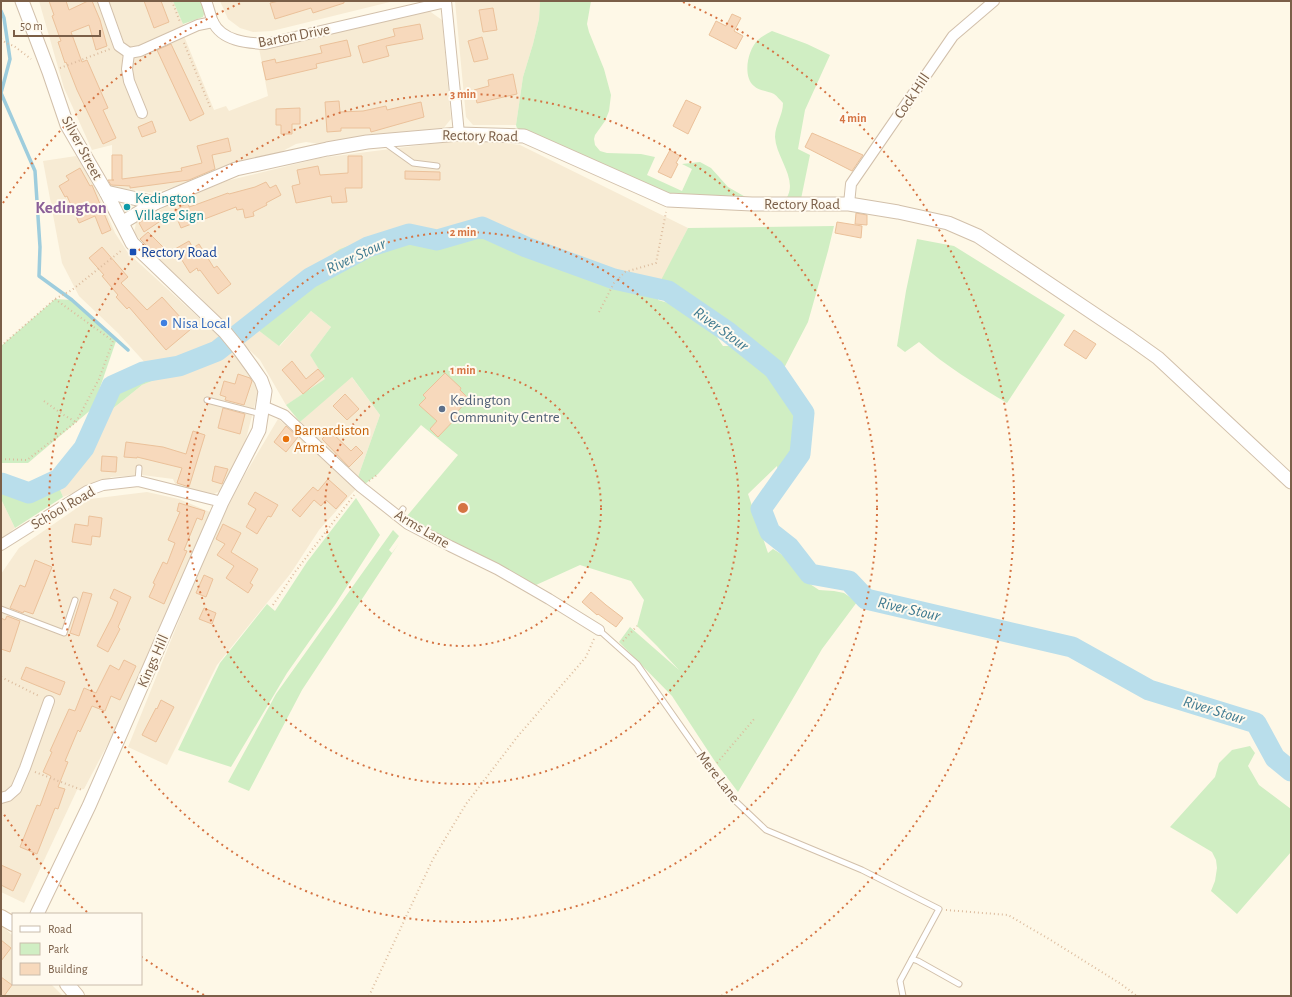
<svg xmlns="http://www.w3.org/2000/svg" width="1292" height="997" viewBox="0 0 1292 997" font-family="'Alegreya Sans',sans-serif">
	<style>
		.residential { fill: #f7ebd4 }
		.green { fill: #d0eec3 }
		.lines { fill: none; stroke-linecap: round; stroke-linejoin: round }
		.stream { stroke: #9ecddd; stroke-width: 3.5 }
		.river { stroke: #b9deeb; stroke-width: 21 }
		.building { fill: #f7d9bc; stroke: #ebc19a }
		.service-casing { stroke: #d2c0ab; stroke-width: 7 }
		.minor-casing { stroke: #d2c0ab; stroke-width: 12 }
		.tertiary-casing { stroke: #d2c0ab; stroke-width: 15 }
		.secondary-casing { stroke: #d8c3aa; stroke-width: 16 }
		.path { stroke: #dcbc9e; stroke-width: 2; stroke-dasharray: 1 3; stroke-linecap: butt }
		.service { stroke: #fff; stroke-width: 5 }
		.minor { stroke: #fff; stroke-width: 10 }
		.tertiary { stroke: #fff; stroke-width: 13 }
		.secondary { stroke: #fff; stroke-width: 14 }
		.ring { fill: none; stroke: #d57443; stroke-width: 2; stroke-dasharray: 2 4 }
		.culture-dot { fill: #0f9aa8; stroke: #fffaef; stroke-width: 1.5 }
		.transit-dot { fill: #1a4fb4; stroke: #fffaef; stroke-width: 1.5 }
		.shop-dot { fill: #3f7fe0; stroke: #fffaef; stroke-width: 1.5 }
		.service-dot { fill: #5c6f8a; stroke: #fffaef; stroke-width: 1.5 }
		.food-dot { fill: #e8710a; stroke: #fffaef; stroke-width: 1.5 }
		.labels { text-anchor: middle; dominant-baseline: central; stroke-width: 4; stroke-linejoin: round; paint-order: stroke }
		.street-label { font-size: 15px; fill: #7b5f48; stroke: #fffaef }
		.culture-label { font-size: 15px; fill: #0d838f; stroke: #fffaef; text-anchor: start }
		.transit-label { font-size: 15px; fill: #164399; stroke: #fffaef; text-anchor: start }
		.shop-label { font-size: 15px; fill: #366cbe; stroke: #fffaef; text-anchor: start }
		.service-label { font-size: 15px; fill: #4e5e75; stroke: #fffaef; text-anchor: start }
		.food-label { font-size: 15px; fill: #c56008; stroke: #fffaef; text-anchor: start }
		.water-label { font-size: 16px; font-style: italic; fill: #3f7a90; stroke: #fffaef }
		.quarter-label { font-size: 17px; font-weight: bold; fill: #8b5f98; stroke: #fffaef }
		.centre { fill: #d57443; stroke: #fffaef; stroke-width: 2 }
		.ring-label { font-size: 12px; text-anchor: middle; font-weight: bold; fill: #d57443; stroke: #fffaef; stroke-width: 4; stroke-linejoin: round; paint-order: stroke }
	</style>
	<rect width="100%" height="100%" fill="#fef8e7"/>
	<g class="residential">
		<polygon points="39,1 173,1 183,24 184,36 214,110 226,106 229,111 268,96 259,48 428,10 442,20 451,119 442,130 327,145 306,142 296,144 279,153 155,193 112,187 112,145 92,150 64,88"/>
		<polygon points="220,1 394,1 272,31 253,32 240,28 228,19"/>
		<polygon points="455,1 540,1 539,19 533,44 523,77 516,125 473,125 466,117"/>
		<polygon points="492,141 520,145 688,228 659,286 531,244 492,226 477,224 438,234 412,232 376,236 340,250 305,273 242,325 231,331 198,295 154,255 134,233 136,223 169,205 226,181 320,158 445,142"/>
		<polygon points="76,156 92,180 115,233 128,253 222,339 214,343 168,364 149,367 118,333 79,296 62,263 43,161"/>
		<polygon points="311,311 331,327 310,355 326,379 286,405 260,360 242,343 258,330 280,346"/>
		<polygon points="231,348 259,388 246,439 224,489 214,494 176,486 173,479 142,475 111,477 106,482 83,489 63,497 59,487 93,446 111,410 142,385 210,358"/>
		<polygon points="351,376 380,415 358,477 318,441 300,422"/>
		<polygon points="278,419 314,447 356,489 319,530 291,573 217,665 167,765 128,747 213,536 244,476"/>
		<polygon points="147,492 179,499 210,512 121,719 84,789 77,790 24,903 1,892 1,574 19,548 90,499"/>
		<polygon points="1,499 15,528 1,539"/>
		<polygon points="1,925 13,936 13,984 51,984 63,996 1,996"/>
	</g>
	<g class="green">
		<polygon points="173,1 201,1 205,11 203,17 183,24"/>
		<polygon points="540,1 591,1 587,24 589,32 604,69 611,95 609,111 605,121 595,135 594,139 595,145 600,151 607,153 641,154 655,157 647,175 682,191 692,169 682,164 700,162 711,168 728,187 749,199 681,200 518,132 516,125 523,77 533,44 539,19"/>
		<path d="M772 31 807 44 830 55 805 110 798 149 810 155 801 199H786C799 180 776 158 775 137 775 125 783 115 783 103 780 100 777 96 774 94 768 91 759 91 754 86 742 76 748 49 758 40 762 36 767 34 772 31Z"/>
		<path d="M477 224 492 226 531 244 658 286 688 228 834 226 828 251 808 322 783 370 774 360 689 301 682 298 669 296 659 287 658 300 682 307 714 333 723 346C727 346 732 345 736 347 749 352 762 367 769 378L774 377C778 382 783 386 787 391 798 405 804 438 797 456 794 464 788 472 783 480L778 471 777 466 748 494 768 553 773 549 794 562 802 572 807 582 819 590 834 591 844 593 857 602 822 649 738 792 716 763 672 696 619 642 630 627 679 670 657 646 637 626 644 600 631 581 580 565 536 585 485 560 407 516 458 455 421 425 378 474 361 487 358 477 380 415 352 377 300 422 286 405 325 379 310 355 331 327 311 311 279 346 258 330 242 343 231 331 242 325 305 273 340 249 376 236 412 232 438 234Z"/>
		<path d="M917 239 954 246 1065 315 1007 403C977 385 945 366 919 342L905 352 897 346 906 291Z"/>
		<polygon points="55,299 72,300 116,341 93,408 28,463 1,463 1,346"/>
		<polygon points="222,339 231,348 210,358 142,385 111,410 93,446 59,487 63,497 15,528 1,499 1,477 25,484 44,480 60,469 79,446 99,399 109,382 128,368 149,367 168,364 214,343"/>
		<polygon points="356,498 380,535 335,605 287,673 231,767 178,750 220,663 267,604 275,611 307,562"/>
		<polygon points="393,530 399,536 389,550 392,553 399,543 302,690 249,791 228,782 276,694"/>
		<polygon points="1250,746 1255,753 1248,766 1259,785 1291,809 1291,852 1237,914 1211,891 1215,881 1217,868 1216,860 1212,852 1170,827 1215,777 1219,763 1232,750"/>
	</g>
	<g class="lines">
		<polyline class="stream" points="1,11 4,18 10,59 1,93 35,171 40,247 39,276 72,300 128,350"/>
		<polyline class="river" points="1,483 29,493 59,479 84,448 112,386 143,372 179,366 217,351 310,278 368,247 409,234 437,240 482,227 526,247 614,279 668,291 728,332 774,369 804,413 800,454 761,509 770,532 789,547 810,574 849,581 866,599 1072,647 1149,690 1256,723 1275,758 1291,771"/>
	</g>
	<g class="building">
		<polygon points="49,1 66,1 69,10 88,1 92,1 100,20 107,46 96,50 89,25 71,32 82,62 87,60 108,108 103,110 116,138 103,144 77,90 66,62 65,63 58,42 61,41 52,16 54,15"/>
		<polygon points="144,1 161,1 169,22 154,28"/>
		<polygon points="279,1 344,1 344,3 313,13 311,8 275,19 270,3"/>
		<polygon points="493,8 497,30 483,32 479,10"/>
		<polygon points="732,14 741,18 734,31 743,36 736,49 709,35 716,21 726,26"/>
		<polygon points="420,24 423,39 386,46 389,56 363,63 358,46 395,36 393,29"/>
		<polygon points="482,37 488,59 474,62 468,41"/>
		<polygon points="347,40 351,56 316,64 317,68 266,80 262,62 275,59 276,63 322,53 320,46"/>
		<polygon points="171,44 204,114 190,121 157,50"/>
		<polygon points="513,74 517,94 477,103 474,90 489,86 488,80"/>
		<polygon points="686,100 701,107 688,134 673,126"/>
		<polygon points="339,101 340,112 363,111 386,106 387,110 421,102 424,117 371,132 370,128 341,128 341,131 327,132 325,102"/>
		<polygon points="300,108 300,124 292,124 292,134 281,134 281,125 276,125 276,109"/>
		<polygon points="152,121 156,132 142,137 138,127"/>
		<polygon points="812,133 863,155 852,171 805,147"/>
		<polygon points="228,138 231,151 212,155 215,169 189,180 130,188 130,186 111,185 108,180 114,180 112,180 112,155 122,155 122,179 182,171 181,168 202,163 197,146"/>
		<polygon points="670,150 680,156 676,163 678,164 671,178 658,172"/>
		<polygon points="348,156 362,156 362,188 345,188 347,202 332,203 331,196 296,203 292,186 300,184 297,170 318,166 320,175 348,173"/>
		<polygon points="80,168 90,186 92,185 111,230 102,234 95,216 79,223 67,196 65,197 59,186 69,180 66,176"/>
		<polygon points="405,171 440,172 440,180 405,179"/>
		<polygon points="266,182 270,188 276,185 281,195 266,203 267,205 253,212 254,216 245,218 243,209 237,210 236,207 181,228 174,211 180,208 180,207 188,203 189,207 195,205 228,193 229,194 255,187"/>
		<polygon points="157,211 162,220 144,232 139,223"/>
		<polygon points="856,213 867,215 867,225 855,224"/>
		<polygon points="837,222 862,226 861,238 835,233"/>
		<polygon points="148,232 163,247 155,254 140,239"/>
		<polygon points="189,241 193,248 199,244 214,268 217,266 231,284 218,294 200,270 198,271 197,268 190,273 175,249"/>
		<polygon points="102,247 128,277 121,283 147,310 162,297 191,329 166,350 129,307 127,309 116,297 118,295 102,276 104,275 89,258"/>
		<polygon points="1074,330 1096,344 1086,359 1064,345"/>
		<polygon points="292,361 306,379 318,369 324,376 303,394 282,370"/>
		<polygon points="445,373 461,388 460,390 469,399 456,413 459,415 438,437 430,429 437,421 419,405 426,398 423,395"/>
		<polygon points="238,374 250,378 252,381 244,405 225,400 226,397 220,395 224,381 235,384"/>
		<polygon points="345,394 359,409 347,420 333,406"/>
		<polygon points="223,408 245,414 240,434 218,428"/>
		<polygon points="286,426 298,437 286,452 274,442"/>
		<polygon points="193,431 205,435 189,487 177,483 182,468 137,457 137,458 124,457 126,442 163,447 186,454"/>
		<polygon points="330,431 351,451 356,446 363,453 349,467 322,439"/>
		<polygon points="102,456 117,457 116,472 101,471"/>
		<polygon points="215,466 228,469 222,484 212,481"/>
		<polygon points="328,479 347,496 336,509 326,500 321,506 314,500 300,517 292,510 313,487 318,491"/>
		<polygon points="255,492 278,505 271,517 268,516 257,534 246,527 256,509 248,504"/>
		<polygon points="179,503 205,511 202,520 197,518 184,550 187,551 164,604 149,597 155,584 153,583 163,562 167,564 175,543 168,540 180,512 177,511"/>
		<polygon points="89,516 102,518 100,537 92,536 91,545 72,542 75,524 88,526"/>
		<polygon points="223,524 241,533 231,552 258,569 250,583 253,585 248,593 226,578 234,566 217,555 225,544 216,539"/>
		<polygon points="35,560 52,567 33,614 24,611 23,613 10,608 20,585 25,587"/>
		<polygon points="204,575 213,579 206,597 196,593"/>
		<polygon points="114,589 131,597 118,627 120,629 108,652 97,646 112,617 118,602 110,598"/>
		<polygon points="83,592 92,594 79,636 70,633"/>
		<polygon points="591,592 606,605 623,618 616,627 598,614 597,615 582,602"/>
		<polygon points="204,608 216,613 212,624 199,619"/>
		<polygon points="7,616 20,621 10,652 1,649 1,618 5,620"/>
		<polygon points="124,660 136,666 120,700 111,696 105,711 92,706 80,732 78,730 65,761 68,762 58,787 65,789 58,809 55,808 37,854 20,847 37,805 40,806 51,776 43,772 52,752 50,751 69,709 75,711 84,688 96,693 110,665 119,670"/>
		<polygon points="26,667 65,682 60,695 21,679"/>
		<polygon points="161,700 174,707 156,742 142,735 156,708 157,709"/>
		<polygon points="1,865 21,874 13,891 1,885"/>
		<polygon points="1,940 11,948 1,961"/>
		<polygon points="1,977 12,985 4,996 1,996"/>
	</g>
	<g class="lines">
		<defs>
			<g id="service">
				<polyline points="385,143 413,163 437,166"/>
				<polyline points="207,400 261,414"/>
				<polyline points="138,481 139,468"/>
				<polyline points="398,516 403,509"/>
				<polyline points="1,609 64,633 75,600"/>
				<polyline points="599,630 637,664 729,795 766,830 862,870 939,909 900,981 903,996"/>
				<polyline points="912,959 918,961 959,984"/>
			</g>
			<g id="minor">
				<polyline points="103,1 119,46 129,53 140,51 198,25 213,22"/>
				<path d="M206 1C209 8 210 15 213 22 222 41 247 43 265 44L446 2"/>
				<polyline points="446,1 459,134"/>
				<polyline points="129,53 127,69 129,81 142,113"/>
				<polyline points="849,204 851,184 953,36 994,1"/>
				<polyline points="263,406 284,415 361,487 408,524 450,546 497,569 549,599 599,630"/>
				<polyline points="1,545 87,491 103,485 138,481 222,502"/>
				<polyline points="1,798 8,796 16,789 25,768 49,701"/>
			</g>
			<g id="tertiary">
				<polyline points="22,1 49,72 67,125 106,192 132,243 225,332 239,349 252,367 261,380 265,391 259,430 222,502 89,806 37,914"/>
				<polyline points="106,192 155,203"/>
				<polyline points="123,222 155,203 236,169 327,149 367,142 459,134 524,136 668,200 752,204 849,204 898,212 948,223 978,236 1130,338 1158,358 1291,482"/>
			</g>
			<g id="secondary">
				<polyline points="1,917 13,924"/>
				<polyline points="67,984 77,996"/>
			</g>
		</defs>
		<use href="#service" class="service-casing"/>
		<use href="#minor" class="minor-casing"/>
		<use href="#tertiary" class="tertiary-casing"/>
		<use href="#secondary" class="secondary-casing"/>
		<g class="path">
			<polyline points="172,1 180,22"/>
			<polyline points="1,39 6,43 14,46 31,59"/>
			<polyline points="184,43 211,109"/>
			<polyline points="60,68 110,49"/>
			<polyline points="599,312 614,283 625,272 656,263 666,212"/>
			<polyline points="1,346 55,299 72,290 122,250"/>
			<polyline points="44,401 62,414 76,422"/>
			<polyline points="1,459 27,460 76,422 99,379 113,341 55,299"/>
			<polyline points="369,481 378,474"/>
			<polyline points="273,605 295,572 354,495"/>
			<polyline points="623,641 637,626"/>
			<polyline points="1,677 39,696"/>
			<polyline points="717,763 755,718"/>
			<polyline points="35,772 82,790 82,791"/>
			<polyline points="946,910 1008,915 1049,939 1121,984 1137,996"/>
			<polyline points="369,996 433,859 466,804 518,736 586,657 594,639"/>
		</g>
		<use href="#service" class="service"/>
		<use href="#minor" class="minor"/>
		<use href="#tertiary" class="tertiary"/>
		<use href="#secondary" class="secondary"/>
	</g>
	<g class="ring">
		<circle cx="463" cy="508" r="138"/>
		<circle cx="463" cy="508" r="276"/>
		<circle cx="463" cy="508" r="414"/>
		<path d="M204 995A552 552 0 0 1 142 957M87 912A552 552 0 0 1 3 813M3 203A552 552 0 0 1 243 2M683 2A552 552 0 0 1 722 995"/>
	</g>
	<circle class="culture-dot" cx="127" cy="207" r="4"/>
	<rect class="transit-dot" x="129" y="248" width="8" height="8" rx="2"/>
	<circle class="shop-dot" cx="164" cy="323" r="4"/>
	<circle class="service-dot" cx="442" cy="409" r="4"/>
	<circle class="food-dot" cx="286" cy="439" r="4"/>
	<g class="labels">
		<g class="street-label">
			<text transform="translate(294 36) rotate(-11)">Barton Drive</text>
			<text transform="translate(912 96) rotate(-56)">Cock Hill</text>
			<text transform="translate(480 136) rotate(1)">Rectory Road</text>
			<text transform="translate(82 148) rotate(62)">Silver Street</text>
			<text x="802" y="204">Rectory Road</text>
			<text transform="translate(63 508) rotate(-30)">School Road</text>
			<text transform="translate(422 529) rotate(31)">Arms Lane</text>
			<text transform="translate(153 661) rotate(-66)">Kings Hill</text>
			<text transform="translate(718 777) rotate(52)">Mere Lane</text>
		</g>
		<g class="culture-label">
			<text x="135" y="198">Kedington<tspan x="135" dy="17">Village Sign</tspan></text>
		</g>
		<g class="transit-label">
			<text x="141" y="252">Rectory Road</text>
		</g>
		<g class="shop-label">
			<text x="172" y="323">Nisa Local</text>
		</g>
		<g class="service-label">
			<text x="450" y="400">Kedington<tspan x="450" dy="17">Community Centre</tspan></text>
		</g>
		<g class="food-label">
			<text x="294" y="430">Barnardiston<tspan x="294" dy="17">Arms</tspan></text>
		</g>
		<g class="water-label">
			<text transform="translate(356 256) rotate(-25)">River Stour</text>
			<text transform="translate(721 329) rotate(36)">River Stour</text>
			<text transform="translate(909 609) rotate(13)">River Stour</text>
			<text transform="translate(1214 710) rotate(17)">River Stour</text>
		</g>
		<g class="quarter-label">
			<text x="71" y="207">Kedington</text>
		</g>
	</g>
	<circle cx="463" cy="508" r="6" class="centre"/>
	<g class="ring-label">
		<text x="463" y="98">3 min</text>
		<text x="853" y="122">4 min</text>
		<text x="463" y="236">2 min</text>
		<text x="463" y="374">1 min</text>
	</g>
	<rect width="1292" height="997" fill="none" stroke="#7b5f48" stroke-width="4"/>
	<rect x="12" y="913" width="130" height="72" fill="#fffaef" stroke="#cabcac"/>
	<rect x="20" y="926" width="20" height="6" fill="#ffffff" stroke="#cabcac"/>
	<text x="48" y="933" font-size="12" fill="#7b5f48">Road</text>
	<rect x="20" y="943" width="20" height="12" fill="#d0eec3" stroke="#cabcac"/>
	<text x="48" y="953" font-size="12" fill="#7b5f48">Park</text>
	<rect x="20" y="963" width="20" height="12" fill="#f7d9bc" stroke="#cabcac"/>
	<text x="48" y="973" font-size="12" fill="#7b5f48">Building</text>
	<path d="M14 30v6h86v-6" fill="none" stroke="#7b5f48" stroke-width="2"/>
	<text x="20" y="30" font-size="12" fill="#7b5f48" stroke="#fffaef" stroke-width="3" paint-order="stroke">50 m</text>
</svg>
